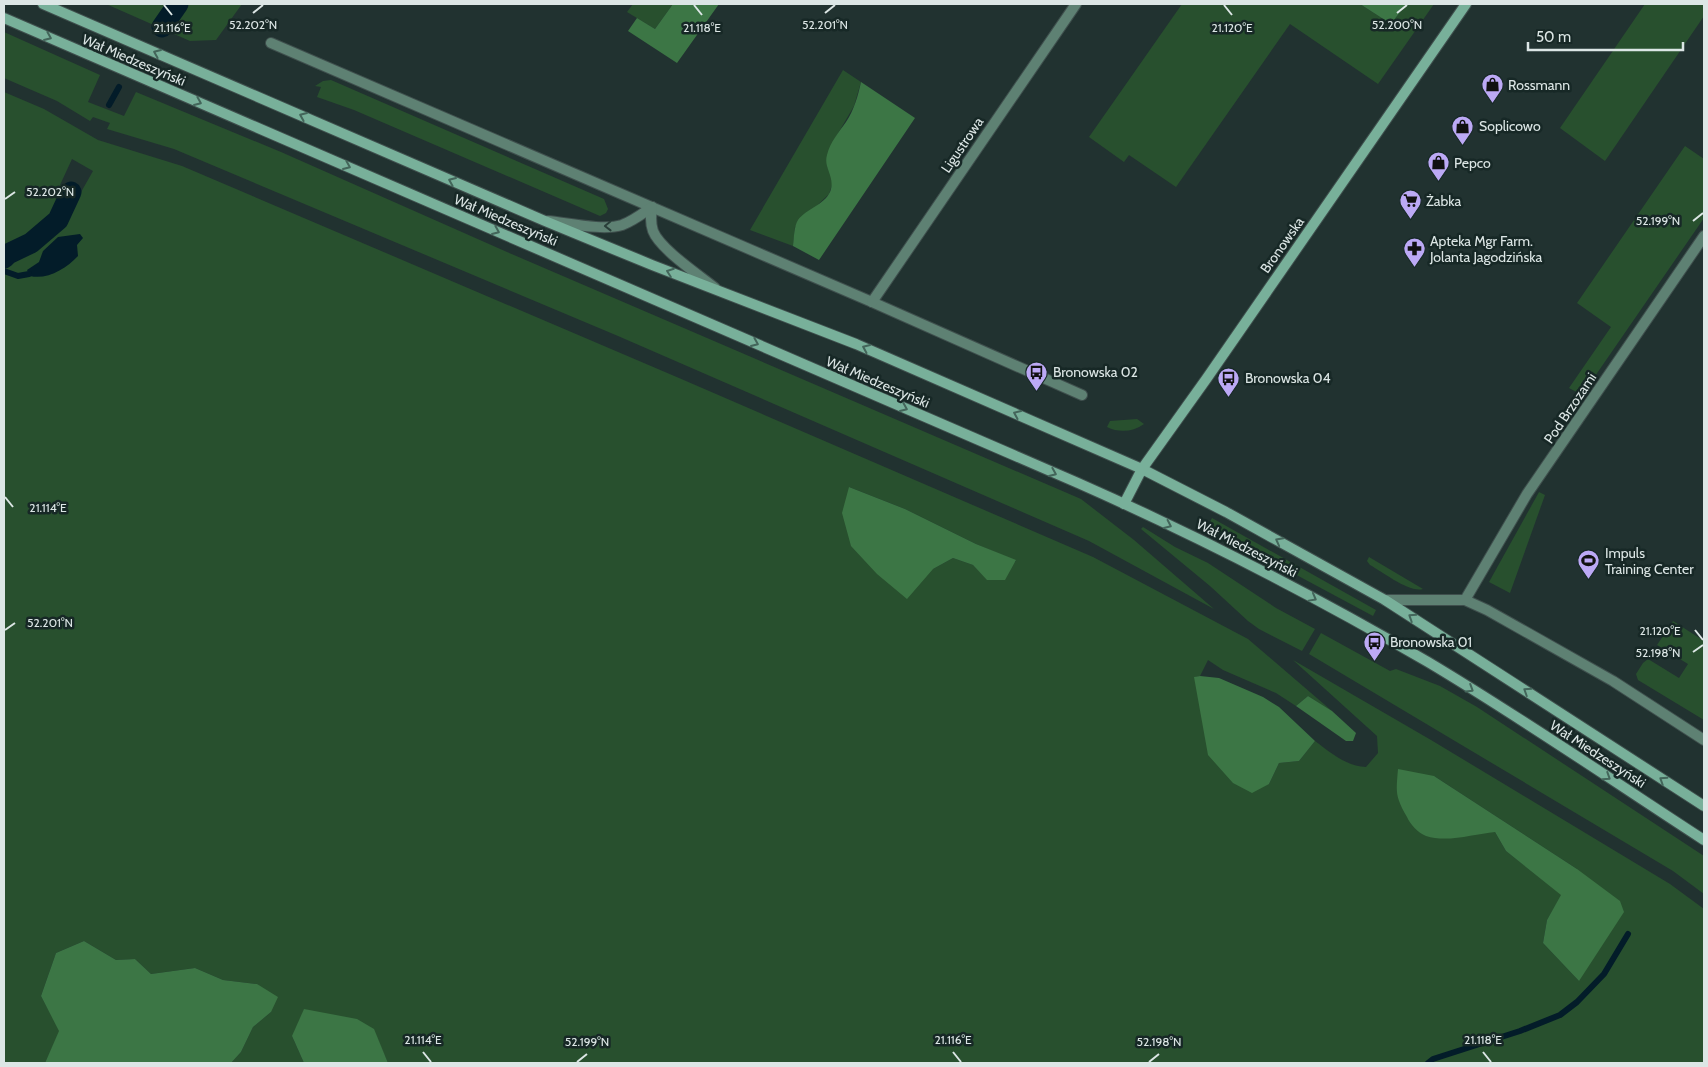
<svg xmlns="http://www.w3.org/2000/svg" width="1708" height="1067" viewBox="0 0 1708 1067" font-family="Cabin,sans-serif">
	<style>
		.green { fill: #28502e; fill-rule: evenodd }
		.forest { fill: #3c7645 }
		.water { fill: #031c29 }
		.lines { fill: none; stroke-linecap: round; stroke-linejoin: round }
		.stream { stroke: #031c29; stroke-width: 6 }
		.canal { stroke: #031c29; stroke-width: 21 }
		.street-casing { stroke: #3f4f4d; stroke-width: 12 }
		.secondary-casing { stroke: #3f4f4d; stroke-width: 12 }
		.street { stroke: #5e8173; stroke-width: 10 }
		.secondary { stroke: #78b09a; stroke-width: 10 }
		.oneway { stroke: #43655a }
		.oneway2 { stroke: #293e39 }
		.ticks { fill: none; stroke: #dce6e5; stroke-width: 2 }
		.labels { text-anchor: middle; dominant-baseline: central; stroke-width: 5; stroke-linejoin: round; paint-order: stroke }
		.street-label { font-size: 14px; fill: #dce6e5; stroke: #172826 }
		.poi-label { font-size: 14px; fill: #dce6e5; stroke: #172826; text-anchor: start }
		.ticks-label { font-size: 12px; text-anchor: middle; fill: #dce6e5; stroke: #172826; stroke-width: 5; stroke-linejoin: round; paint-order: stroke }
	</style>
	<rect width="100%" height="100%" fill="#213230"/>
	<g class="green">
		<polygon points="106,4 242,4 216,40 190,41"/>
		<polygon points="633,4 673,4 655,29 627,12"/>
		<polygon points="1182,4 1360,4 1391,24 1406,4 1434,4 1378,84 1290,24 1176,187 1129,155 1124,162 1089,137"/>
		<polygon points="1645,4 1704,4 1704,16 1605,161 1560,128"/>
		<polygon points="4,32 100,75 88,102 124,116 136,92 281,152 507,252 1081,499 1134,540 1214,609 1089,541 618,336 174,149 107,129 110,123 93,117 90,121 57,101 4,78"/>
		<polygon points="843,70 861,82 854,106 833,142 827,166 832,177 832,185 829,194 795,227 793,246 750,230"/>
		<polygon points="331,80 604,199 608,209 606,213 600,216 354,110 317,97 321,87 315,86 323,81"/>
		<path d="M4 92 44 109 98 140 182 166 679 378 1093 557 1248 639 1332 711 1308 696 1296 706 1276 693 1223 670 1208 660 1200 676 1195 677 1269 784 1279 763 1299 761 1315 741C1331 753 1346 766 1366 767L1378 753 1377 736 1293 660 1431 740 1670 884 1704 909V1063H388L373 1029 292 1036 304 1063H231L241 1052 253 1027 271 1012 257 984 223 980 195 968 151 974 135 959 116 960 84 941 56 953 41 996 60 1031 45 1063H4ZM72 159 93 171 80 194 60 185ZM849 487 905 509 976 544 1016 561 988 580 973 565 953 558 933 569ZM1434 776 1577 869 1579 981 1543 943 1547 920 1562 895 1506 851 1495 832Z"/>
		<polygon points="1685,146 1704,159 1704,218 1582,395 1569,388 1611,327 1577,303"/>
		<path d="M1137 419 1144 424C1133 432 1119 433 1107 427L1110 421Z"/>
		<polygon points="1539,492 1545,495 1510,593 1489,582"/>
		<polygon points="1212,518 1376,610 1373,616 1207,527"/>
		<polygon points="1143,527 1175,547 1208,563 1276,608 1315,629 1302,651 1259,629 1248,621 1210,586 1141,529"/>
		<path d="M1369 557 1423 589C1409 593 1383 572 1370 565L1367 561Z"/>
		<polygon points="1673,621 1704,641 1704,720 1638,680 1636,674 1643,663 1648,659 1679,678 1688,664 1657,645"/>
		<polygon points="1321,633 1390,671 1396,669 1440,686 1477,707 1704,856 1704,894 1673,871 1309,654"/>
	</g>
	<g class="forest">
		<polygon points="673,4 719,4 677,63 628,31 637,18 655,29"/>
		<polygon points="1360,4 1406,4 1391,24"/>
		<path d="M861 82 915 118 819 260 793 246C794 238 794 226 798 220 806 209 824 205 830 192 836 177 823 168 827 155 830 142 839 132 846 122 854 110 858 96 861 82Z"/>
		<polygon points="849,487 905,509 976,544 1016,560 1005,580 987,580 973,565 953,558 933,569 907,599 877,574 851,546 842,513"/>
		<polygon points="1200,676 1219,678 1263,697 1279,707 1315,741 1299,761 1279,763 1269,784 1252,793 1233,783 1208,755 1194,677"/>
		<polygon points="1308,696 1332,711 1356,733 1353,741 1346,741 1296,706"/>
		<path d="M1398 769 1434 776 1577 869 1620 901 1624 912 1579 981 1543 943 1547 920 1561 895 1506 851 1495 832C1474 834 1447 843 1426 836 1418 833 1410 824 1407 817 1395 796 1396 793 1398 769Z"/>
		<polygon points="84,941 116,960 135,959 151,974 195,968 223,980 257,984 278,997 271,1012 253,1027 241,1052 231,1063 45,1063 59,1031 41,996 56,953"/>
		<polygon points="304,1009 357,1019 374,1029 388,1063 304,1063 292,1036"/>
	</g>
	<path class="water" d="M80 234 83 238 77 245 78 256C66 269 47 280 30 276L27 270 39 262 43 251 58 237Z"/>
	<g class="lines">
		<g class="stream">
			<polyline points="109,105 119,87"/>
			<polyline points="4,271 18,276 29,274"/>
			<polyline points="1428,1063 1433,1059 1520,1031 1560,1015 1577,1002 1604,974 1628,934"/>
		</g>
		<g class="canal">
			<polyline points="162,27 178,4"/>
			<polyline points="4,258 8,254 31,243 58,220 71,192"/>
		</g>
		<defs>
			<g id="street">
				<polyline points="271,43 872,302 1082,395"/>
				<path d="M652 207C651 215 650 223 653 231 660 249 699 275 715 288"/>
				<path d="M548 221C568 223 604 231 622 225 633 221 642 214 652 207"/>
				<polyline points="872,302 1076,4"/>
				<polyline points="1385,600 1465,600 1487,610 1613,681 1704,740"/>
				<polyline points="1465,600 1527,494 1704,236"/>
			</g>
			<g id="secondary">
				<polyline points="43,4 545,221 652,265 856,344 1142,469 1226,512 1385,600 1704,806"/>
				<path d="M4 18 1078 483C1198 536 1315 596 1428 662 1522 718 1613 781 1704 840"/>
				<polyline points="1124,504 1142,469 1207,378 1466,4"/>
			</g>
		</defs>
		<use href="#street" class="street-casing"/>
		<use href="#secondary" class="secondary-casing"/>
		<use href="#street" class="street"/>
		<use href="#secondary" class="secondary"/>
	</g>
	<defs><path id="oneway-chevron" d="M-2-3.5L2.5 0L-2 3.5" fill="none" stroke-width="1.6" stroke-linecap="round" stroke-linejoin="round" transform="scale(1.25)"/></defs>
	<g class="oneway">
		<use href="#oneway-chevron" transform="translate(48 37) rotate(23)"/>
		<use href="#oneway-chevron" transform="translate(157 53) rotate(-157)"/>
		<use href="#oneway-chevron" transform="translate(198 102) rotate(23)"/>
		<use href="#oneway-chevron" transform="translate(303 116) rotate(-157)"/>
		<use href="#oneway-chevron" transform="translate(347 166) rotate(23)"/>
		<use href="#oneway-chevron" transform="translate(452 181) rotate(-157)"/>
		<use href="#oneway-chevron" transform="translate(496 231) rotate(23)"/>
		<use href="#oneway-chevron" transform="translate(670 272) rotate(-160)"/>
		<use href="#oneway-chevron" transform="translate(755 343) rotate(23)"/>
		<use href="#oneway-chevron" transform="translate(866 348) rotate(-156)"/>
		<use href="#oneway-chevron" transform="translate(904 408) rotate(23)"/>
		<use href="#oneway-chevron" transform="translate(1017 414) rotate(-156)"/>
		<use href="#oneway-chevron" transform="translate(1053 473) rotate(23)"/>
		<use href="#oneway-chevron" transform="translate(1168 525) rotate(25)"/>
		<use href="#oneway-chevron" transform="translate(1279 541) rotate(-152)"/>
		<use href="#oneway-chevron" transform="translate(1313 598) rotate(29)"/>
		<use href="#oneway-chevron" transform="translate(1412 617) rotate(-147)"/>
		<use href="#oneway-chevron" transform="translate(1470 689) rotate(32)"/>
		<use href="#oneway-chevron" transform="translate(1527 691) rotate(-147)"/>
		<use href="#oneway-chevron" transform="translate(1607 777) rotate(33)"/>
		<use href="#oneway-chevron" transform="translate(1663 780) rotate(-147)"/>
	</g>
	<use class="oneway2" href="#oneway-chevron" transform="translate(608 226) rotate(179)"/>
	<path class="ticks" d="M164 5 172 15M694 5 702 15M1224 5 1232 15M253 13 263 5M825 13 835 5M1397 13 1407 5M5 199 15 192M1693 221 1703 213M5 497 13 507M5 630 15 623M1695 630 1703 640M1693 652 1703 645M423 1052 431 1062M953 1052 961 1062M1483 1052 1491 1062M577 1062 587 1054M1149 1062 1159 1054"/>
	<defs>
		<symbol id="shop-pin" viewBox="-11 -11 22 30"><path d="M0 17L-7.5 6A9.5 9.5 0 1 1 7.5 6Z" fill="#bca9f5" stroke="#172826"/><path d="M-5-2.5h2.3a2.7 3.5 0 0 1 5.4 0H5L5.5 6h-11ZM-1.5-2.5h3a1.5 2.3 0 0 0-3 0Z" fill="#111"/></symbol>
		<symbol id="supermarket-pin" viewBox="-11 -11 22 30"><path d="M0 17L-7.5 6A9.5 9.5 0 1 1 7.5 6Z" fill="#bca9f5" stroke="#172826"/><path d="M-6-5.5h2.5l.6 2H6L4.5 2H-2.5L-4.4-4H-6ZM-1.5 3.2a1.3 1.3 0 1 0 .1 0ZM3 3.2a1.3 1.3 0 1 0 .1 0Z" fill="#111"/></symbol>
		<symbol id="pharmacy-pin" viewBox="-11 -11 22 30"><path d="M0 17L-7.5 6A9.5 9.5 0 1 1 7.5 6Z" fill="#bca9f5" stroke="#172826"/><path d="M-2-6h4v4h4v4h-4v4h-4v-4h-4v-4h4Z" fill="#111"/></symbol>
		<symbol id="bus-pin" viewBox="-11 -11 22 30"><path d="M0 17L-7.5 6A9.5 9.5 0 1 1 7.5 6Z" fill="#bca9f5" stroke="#172826"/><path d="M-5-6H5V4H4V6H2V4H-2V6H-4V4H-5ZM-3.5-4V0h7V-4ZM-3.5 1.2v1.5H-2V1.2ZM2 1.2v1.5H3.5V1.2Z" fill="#111"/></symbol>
		<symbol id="stadium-pin" viewBox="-11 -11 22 30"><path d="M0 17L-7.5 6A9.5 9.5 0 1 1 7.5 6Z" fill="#bca9f5" stroke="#172826"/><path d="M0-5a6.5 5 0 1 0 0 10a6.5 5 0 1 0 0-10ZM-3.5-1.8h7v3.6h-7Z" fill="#111"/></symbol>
	</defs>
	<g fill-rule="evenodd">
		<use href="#shop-pin" x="1480" y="72" width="25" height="34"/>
		<use href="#shop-pin" x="1450" y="114" width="25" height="34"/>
		<use href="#shop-pin" x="1426" y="150" width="25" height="34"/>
		<use href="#supermarket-pin" x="1398" y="188" width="25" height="34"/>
		<use href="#pharmacy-pin" x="1402" y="236" width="25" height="34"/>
		<use href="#bus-pin" x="1024" y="360" width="25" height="34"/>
		<use href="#bus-pin" x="1216" y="366" width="25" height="34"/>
		<use href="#stadium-pin" x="1576" y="548" width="25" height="34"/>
		<use href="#bus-pin" x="1362" y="630" width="25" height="34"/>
	</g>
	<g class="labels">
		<g class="street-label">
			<text transform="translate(134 60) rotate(23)">Wał Miedzeszyński</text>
			<text transform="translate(962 145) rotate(-56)">Ligustrowa</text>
			<text transform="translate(506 220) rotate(23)">Wał Miedzeszyński</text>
			<text transform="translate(1282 245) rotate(-55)">Bronowska</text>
			<text transform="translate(878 382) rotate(23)">Wał Miedzeszyński</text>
			<text transform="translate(1570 408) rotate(-56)">Pod Brzozami</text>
			<text transform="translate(1247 548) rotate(27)">Wał Miedzeszyński</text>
			<text transform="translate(1598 754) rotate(33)">Wał Miedzeszyński</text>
		</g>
		<g class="poi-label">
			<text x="1508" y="85">Rossmann</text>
			<text x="1479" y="126">Soplicowo</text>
			<text x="1454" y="163">Pepco</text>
			<text x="1426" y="201">Żabka</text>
			<text x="1430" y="241">Apteka Mgr Farm.<tspan x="1430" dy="16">Jolanta Jagodzińska</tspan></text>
			<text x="1053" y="372">Bronowska 02</text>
			<text x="1245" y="378">Bronowska 04</text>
			<text x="1605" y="553">Impuls<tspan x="1605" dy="16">Training Center</tspan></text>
			<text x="1390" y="642">Bronowska 01</text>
		</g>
	</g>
	<g class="ticks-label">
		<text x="253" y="29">52.202°N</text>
		<text x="825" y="29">52.201°N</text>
		<text x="1397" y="29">52.200°N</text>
		<text x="172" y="32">21.116°E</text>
		<text x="702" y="32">21.118°E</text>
		<text x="1232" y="32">21.120°E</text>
		<text x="50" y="196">52.202°N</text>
		<text x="1658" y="225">52.199°N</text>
		<text x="48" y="512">21.114°E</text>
		<text x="50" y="627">52.201°N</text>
		<text x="1660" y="635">21.120°E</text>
		<text x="1658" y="657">52.198°N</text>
		<text x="423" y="1044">21.114°E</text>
		<text x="953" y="1044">21.116°E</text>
		<text x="1483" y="1044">21.118°E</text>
		<text x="587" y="1046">52.199°N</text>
		<text x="1159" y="1046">52.198°N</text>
	</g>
	<rect width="1708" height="1067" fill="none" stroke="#dce6e5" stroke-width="10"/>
	<path d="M1528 42v8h155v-8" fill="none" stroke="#dce6e5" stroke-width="2.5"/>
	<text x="1536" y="42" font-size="15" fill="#dce6e5" stroke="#172826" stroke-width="4" paint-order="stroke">50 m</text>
</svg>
